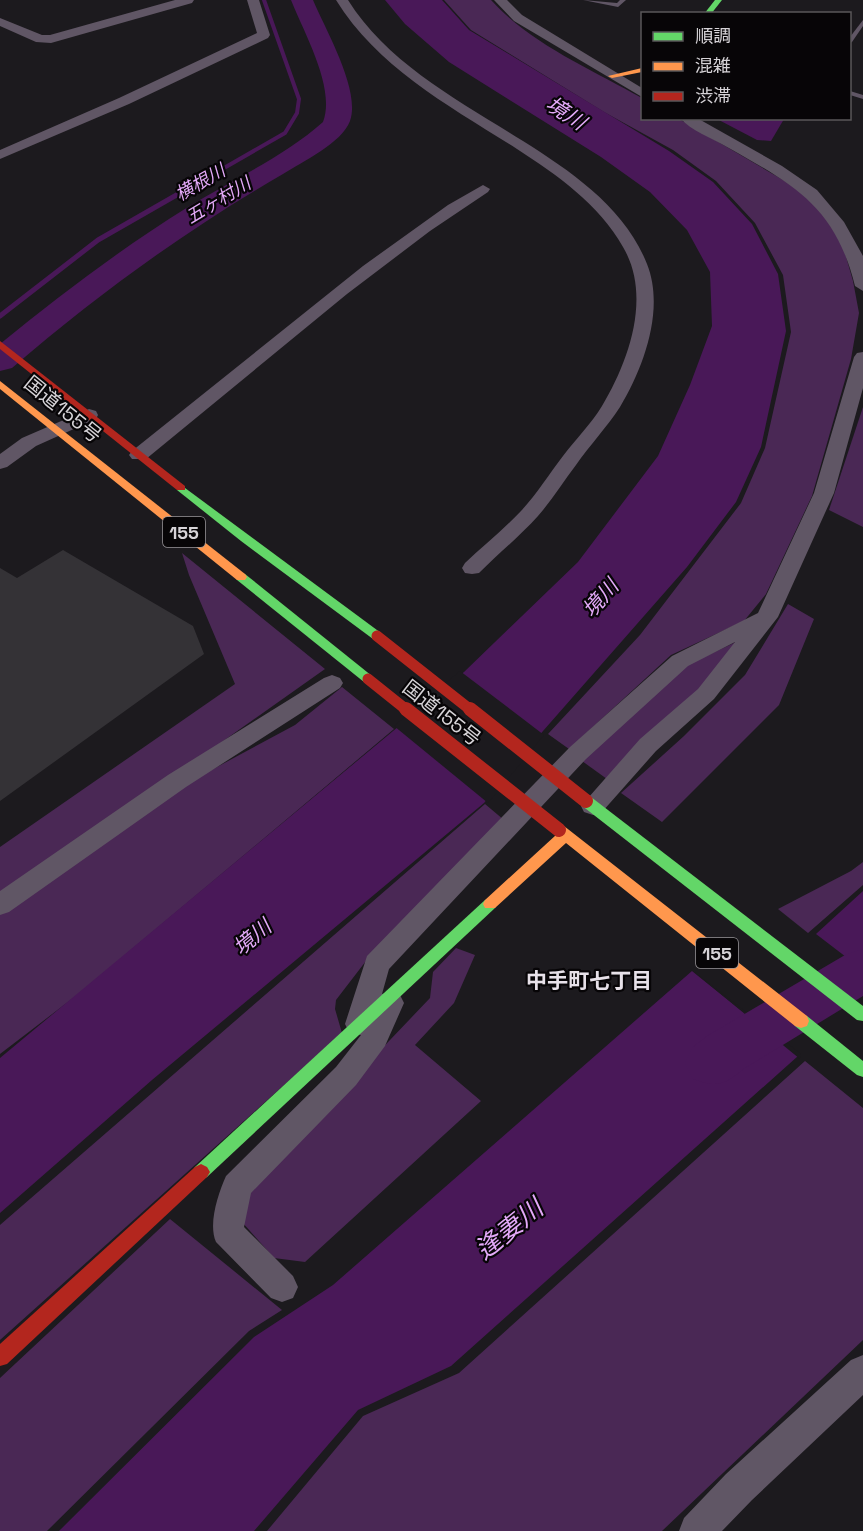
<svg xmlns="http://www.w3.org/2000/svg" width="863" height="1531" viewBox="0 0 863 1531" font-family="'Space Grotesk','Noto Sans JP',sans-serif">
	<style>
		.green { fill: #4a2855 }
		.water { fill: #491858 }
		.pier { fill: #1c1a1e }
		.lines { fill: none; stroke-linecap: round; stroke-linejoin: round }
		.stream-far1 { stroke: #491858; stroke-width: 4 }
		.stream { stroke: #491858; stroke-width: 5 }
		.river { fill: #491858; fill-rule: evenodd }
		.building { fill: #343236 }
		.lane { fill: #605665; fill-rule: evenodd }
		.street { fill: #605665; fill-rule: evenodd }
		.fast { fill: #63d668; fill-rule: evenodd }
		.slow { fill: #ff974d; fill-rule: evenodd }
		.jam { fill: #b3261e; fill-rule: evenodd }
		.jam-bridge-far1 { stroke: #b3261e; stroke-width: 11 }
		.jam-bridge { stroke: #b3261e; stroke-width: 14 }
		.labels { text-anchor: middle; dominant-baseline: central; stroke-width: 4.5; stroke-linejoin: round; paint-order: stroke }
		.far-water-label { font-size: 18px; font-style: italic; fill: #e3a9f8; stroke: #070507 }
		.shield { fill: #070507; stroke: #989599; stroke-width: 1.5 }
		.shield-label { font-size: 18px; font-weight: bold; fill: #d6d3d7 }
		.street-label { font-size: 20px; fill: #d6d3d7; stroke: #070507 }
		.water-label { font-size: 21px; font-style: italic; fill: #e3a9f8; stroke: #070507 }
		.neighbourhood-label { font-size: 21px; font-weight: bold; fill: #e7e1e9; stroke: #070507 }
		.near-water-label { font-size: 26px; font-style: italic; fill: #e3a9f8; stroke: #070507 }
	</style>
	<rect width="100%" height="100%" fill="#1c1a1e"/>
	<g class="green">
		<path d="M444 0H491C531 44 591 69 642 98V118L679 119 795 187 822 212 843 246 853 281 859 313 851 359 812 496 766 594 744 621 671 655 569 749 548 734 640 635 741 503 765 448 791 332 783 275 755 223 716 181 673 150 604 112 471 30Z"/>
		<polygon points="863,407 863,527 829,510"/>
		<polygon points="182,553 325,669 0,899 0,847 235,684 189,575"/>
		<polygon points="788,604 814,619 779,705 662,822 621,793 684,736 745,675"/>
		<polygon points="736,642 700,695 607,779 582,761 687,665"/>
		<polygon points="342,687 394,729 81,992 0,1054 0,913 178,788 295,725"/>
		<polygon points="485,804 504,820 369,957 336,1000 335,1009 342,1033 0,1340 0,1225"/>
		<polygon points="863,862 863,885 808,933 778,909 851,871"/>
		<polygon points="456,948 475,955 454,1003 415,1045 481,1101 305,1262 274,1258 242,1222 251,1186 430,998 433,972"/>
		<polygon points="805,1061 863,1108 863,1340 662,1531 267,1531 363,1416 459,1373"/>
		<polygon points="170,1219 282,1310 249,1331 47,1531 0,1531 0,1378"/>
	</g>
	<g class="water">
		<polygon points="385,0 442,0 469,30 669,151 713,182 752,224 778,274 786,331 761,447 736,502 687,567 543,731 484,803 152,1080 0,1213 0,1058 464,672 578,562 658,456 690,385 712,326 710,272 687,230 650,192 601,157 449,62 405,24"/>
		<polygon points="717,119 784,119 771,141 757,140"/>
		<polygon points="863,891 863,970 816,934"/>
		<polygon points="692,971 798,1056 451,1366 358,1410 254,1531 59,1531 254,1337 333,1285"/>
	</g>
	<g class="pier">
		<polygon points="460,671 544,735 488,803 394,726"/>
		<polygon points="690,969 800,1053 801,1058 800,1059"/>
	</g>
	<g class="lines">
		<polyline class="stream-far1" points="191,187 285,133 297,113 299,99 264,0"/>
		<polyline class="stream" points="0,316 98,240 194,185"/>
		<g class="river">
			<path d="M291 0H313C325 29 361 90 350 121 342 143 302 162 283 174 186 230 97 295 12 368L0 371V344C60 295 122 248 188 207 232 180 285 156 323 122 336 88 304 33 291 0Z"/>
			<path d="M863 949V996L745 1068C724 1085 718 1088 693 1079L685 1063 693 1047 707 1036 845 955Z"/>
		</g>
	</g>
	<polygon class="building" points="63,550 193,626 204,654 0,801 0,568 17,578"/>
	<g class="lines">
		<g class="lane">
			<polygon points="583,0 617,3 620,0 626,0 618,7"/>
			<polygon points="863,20 863,26 852,42 850,43 850,37"/>
			<polygon points="850,91 863,95 863,99 850,95"/>
		</g>
		<g class="street">
			<polygon points="175,0 194,0 192,3 51,43 36,42 0,26 0,18 42,35 50,35"/>
			<polygon points="247,0 259,0 270,35 268,38 129,104 0,159 0,150 119,98 257,33"/>
			<path d="M336 0H348C388 64 461 102 523 141 572 172 625 208 647 264 665 309 644 367 620 407 607 427 590 445 576 465 563 482 552 500 538 516 520 536 499 553 479 573L472 574 465 573 462 568 465 563C483 546 504 529 521 511 537 494 549 474 563 456 575 440 591 424 602 406 629 361 652 296 623 247 599 204 557 175 517 149 451 107 378 68 336 0Z"/>
			<polygon points="494,0 507,0 522,15 642,88 642,97 514,21"/>
			<path d="M680 118H697L782 166 817 190 844 222 863 256V291L855 286C835 206 794 185 727 147 712 138 691 131 680 118Z"/>
			<polygon points="483,185 490,189 488,192 430,231 347,294 146,459 132,459 129,455 132,451 363,266 448,205"/>
			<path d="M863 352V388L834 493 778 617 714 699 656 751 602 812 593 815 584 812 581 806 640 739 698 689 735 642 688 666 586 759 389 969 382 994 390 992 400 995 404 1003 385 1046 356 1085 251 1193 244 1227 293 1276 298 1287 293 1298 282 1302 271 1298 216 1242C208 1224 218 1194 226 1176L336 1067 361 1035 349 1032 345 1024 367 956 570 747 672 656 758 613 814 493 854 357 857 353Z"/>
			<polygon points="89,409 96,411 98,415 96,419 36,446 7,467 0,469 0,454 22,438"/>
			<polygon points="332,675 340,678 343,683 340,688 186,787 9,912 0,915 0,891 168,775 324,678"/>
			<polygon points="863,1355 863,1395 752,1500 722,1531 679,1531 684,1518 726,1474 851,1360"/>
		</g>
		<g class="fast">
			<polygon points="715,0 722,0 711,14 704,14"/>
			<polygon points="181,485 381,633 383,636 381,639 373,639 241,541 177,490 177,486"/>
			<polygon points="241,573 245,574 372,676 374,679 372,682 364,682 237,580 235,577 237,574"/>
			<polygon points="586,796 591,797 863,1006 863,1021 857,1020 581,805 579,801"/>
			<polygon points="490,898 495,900 497,904 495,908 207,1177 201,1180 195,1177 192,1172 195,1167 485,900"/>
			<polygon points="801,1014 807,1016 863,1061 863,1077 857,1075 795,1026 793,1021 795,1016"/>
		</g>
		<g class="slow">
			<polygon points="642,68 642,72 612,78 608,76"/>
			<polygon points="0,381 245,574 247,577 245,580 237,580 0,389"/>
			<polygon points="559,825 564,826 807,1016 809,1021 807,1026 801,1028 795,1026 566,843 495,908 485,908 483,904 485,900 556,835 552,830 554,826"/>
		</g>
		<g class="jam">
			<polygon points="0,341 185,486 185,490 177,490 0,349"/>
			<polygon points="201,1164 207,1167 210,1172 207,1177 7,1364 0,1366 0,1344 195,1167"/>
		</g>
		<g class="jam-bridge-far1">
			<polyline points="377,636 472,711"/>
			<polyline points="368,679 408,711"/>
		</g>
		<g class="jam-bridge">
			<polyline points="406,709 559,830"/>
			<polyline points="470,709 586,801"/>
		</g>
	</g>
	<g class="labels">
		<g class="far-water-label">
			<text transform="translate(200 182) rotate(-30)">横根川</text>
			<text transform="translate(218 200) rotate(-31)">五ヶ村川</text>
		</g>
		<g class="shield">
			<rect x="163" y="517" width="42" height="30" rx="4.5"/>
			<rect x="696" y="938" width="42" height="30" rx="4.5"/>
		</g>
		<g class="shield-label">
			<text x="184" y="532">155</text>
			<text x="717" y="953">155</text>
		</g>
		<g class="street-label">
			<text transform="translate(63 409) rotate(39)">国道155号</text>
			<text transform="translate(442 713) rotate(38)">国道155号</text>
		</g>
		<g class="water-label">
			<text transform="translate(566 113) rotate(33)">境川</text>
			<text transform="translate(600 598) rotate(-49)">境川</text>
			<text transform="translate(252 937) rotate(-40)">境川</text>
		</g>
		<g class="neighbourhood-label">
			<text x="589" y="980">中手町七丁目</text>
		</g>
		<g class="near-water-label">
			<text transform="translate(509 1229) rotate(-39)">逢妻川</text>
		</g>
	</g>
	<rect x="641" y="12" width="210" height="108" fill="#070507" stroke="#5a575a" stroke-width="1.5"/>
	<rect x="653" y="32" width="30" height="9" fill="#63d668" stroke="#5a575a" stroke-width="1.5"/>
	<text x="695" y="42" font-size="18" fill="#d6d3d7">順調</text>
	<rect x="653" y="62" width="30" height="9" fill="#ff974d" stroke="#5a575a" stroke-width="1.5"/>
	<text x="695" y="72" font-size="18" fill="#d6d3d7">混雑</text>
	<rect x="653" y="92" width="30" height="9" fill="#b3261e" stroke="#5a575a" stroke-width="1.5"/>
	<text x="695" y="102" font-size="18" fill="#d6d3d7">渋滞</text>
</svg>
